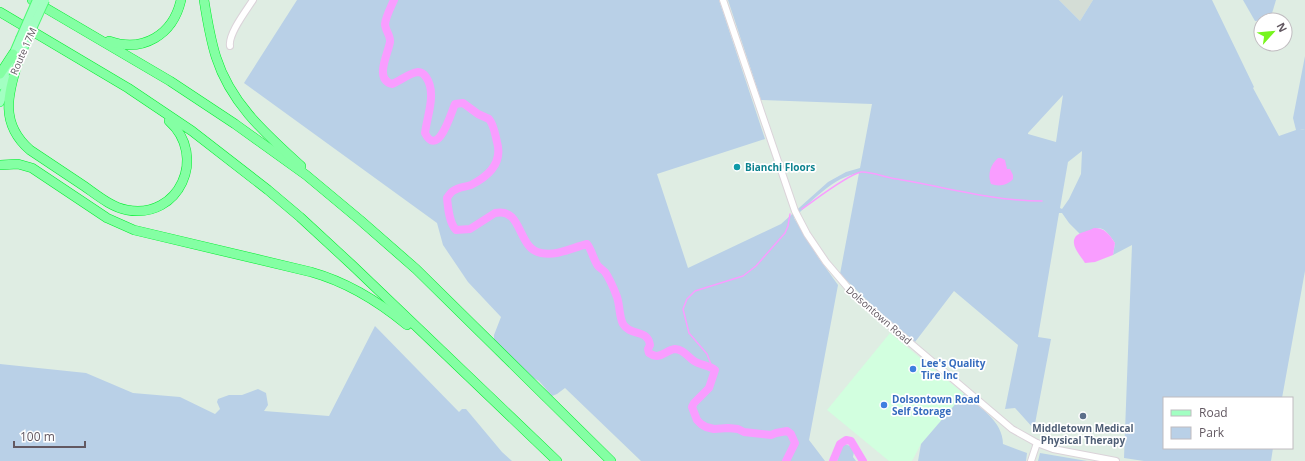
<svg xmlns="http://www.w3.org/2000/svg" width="1305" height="461" viewBox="0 0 1305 461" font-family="'Open Sans',sans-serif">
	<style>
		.commercial { fill: #d2ffdf }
		.industrial { fill: #d4ddd6 }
		.green { fill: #b9d0e7; fill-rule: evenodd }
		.water { fill: #f99dff }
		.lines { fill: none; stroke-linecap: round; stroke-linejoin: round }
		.stream { stroke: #f99dff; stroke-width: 1.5 }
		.river { stroke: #f99dff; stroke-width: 8 }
		.minor-casing { stroke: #dbd3d9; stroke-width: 8 }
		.major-casing { stroke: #4afb72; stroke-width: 10 }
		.highway-casing { stroke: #00ec2e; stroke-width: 10 }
		.minor { stroke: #fff; stroke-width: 6 }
		.major { stroke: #a2ffc2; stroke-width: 8 }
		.highway { stroke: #84ffa3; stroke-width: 9 }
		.major-bridge-casing { stroke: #4afb72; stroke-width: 10; stroke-linecap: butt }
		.major-bridge { stroke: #a2ffc2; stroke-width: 8 }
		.culture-dot { fill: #0f9aa8; stroke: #fff; stroke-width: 1.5 }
		.shop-dot { fill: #3f7fe0; stroke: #fff; stroke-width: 1.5 }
		.service-dot { fill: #5c6f8a; stroke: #fff; stroke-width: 1.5 }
		.labels { text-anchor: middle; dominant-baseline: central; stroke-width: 3.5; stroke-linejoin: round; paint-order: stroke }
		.street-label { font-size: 10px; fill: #625861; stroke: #fff }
		.culture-label { font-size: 10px; font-weight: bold; fill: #0d838f; stroke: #fff; text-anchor: start }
		.shop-label { font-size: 10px; font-weight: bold; fill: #366cbe; stroke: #fff; text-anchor: start }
		.service-label { font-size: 10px; font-weight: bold; fill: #4e5e75; stroke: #fff }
	</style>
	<rect width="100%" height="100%" fill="#dfede3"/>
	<polygon class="commercial" points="890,333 964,394 921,444 912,461 889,461 827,410"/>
	<polygon class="industrial" points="1059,0 1093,0 1080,21"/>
	<g class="green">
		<path d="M297 0H719L765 139 657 174 688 268 781 224 828 182 846 172 860 168 872 104 761 100 728 0H1059L1080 21 1093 0H1212L1254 87 1253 88 1279 136 1296 130 1293 118 1305 56V129L1300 130 1305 129V271L1282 398H1164V448H1273L1271 461H1144L1124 458 1132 245 1113 255 1115 243C1101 222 1100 228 1080 234L1069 223 1062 213H1059L1038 337 1051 339 1034 429 1015 408 1005 409 1018 345 954 291 915 342 876 309 840 274 859 173C833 177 812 201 794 218L818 257 838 285 809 440 825 461H641L565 388 557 394 552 396 539 381 502 361 497 355 494 343V335L501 317 468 282 443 245 437 223 244 83ZM1063 95 1056 142 1028 134V133ZM1082 151 1081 174 1069 199 1062 209 1060 208 1068 162Z"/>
		<polygon points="1243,0 1276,0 1270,20 1255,21"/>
		<polygon points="375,326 459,412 462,409 466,409 502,452 512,461 0,461 0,364 86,373 133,393 180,397 215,414 220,409 217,402 218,399 229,395 242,395 258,389 266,393 268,405 264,411 329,416"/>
		<path d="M964 394C979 407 1003 421 1003 444L1027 453 1026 461H918L921 444Z"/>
		<polygon points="845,444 850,446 854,452 853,457 856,461 837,461 842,447"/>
		<polygon points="1040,453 1087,461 1038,461"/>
	</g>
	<g class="water">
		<path d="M998 158H1001L1005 160 1007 169H1010L1013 175V179C1008 185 999 187 991 184 987 174 991 164 998 158Z"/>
		<path d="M1094 228C1105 228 1109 234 1115 243L1113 255 1095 262 1085 263C1081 256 1069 245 1076 236 1080 232 1089 231 1094 228Z"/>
	</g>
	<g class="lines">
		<g class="stream">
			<path d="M802 209C815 200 847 175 861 172 870 171 887 178 897 179 945 187 993 201 1042 201"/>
			<polyline points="712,367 707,354 689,333 683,309 687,299 695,291 743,276 756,266 785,233 788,226 790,214"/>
		</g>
		<g class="river">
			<path d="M394 0C391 7 386 16 385 24 385 30 391 36 390 42 388 54 374 79 392 84 400 81 409 73 418 72 422 72 424 74 426 77 437 93 427 116 425 133 438 159 451 113 455 104L463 103 478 114 489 119C494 125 495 134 497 142 503 163 489 176 471 185 465 187 458 187 453 191 451 192 449 195 447 198 448 207 449 223 456 230L470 229 495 213C523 207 517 249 541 253 558 256 571 248 587 244 592 250 593 259 598 266 600 268 603 270 605 272 610 279 614 289 617 297 620 306 619 316 623 324 631 337 647 328 650 345L648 349 649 353C660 361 665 350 675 349 683 349 688 357 694 361 700 365 709 365 715 370L709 388 694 403 692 407 697 420 701 424 706 427 714 429 728 428 738 429 744 432 771 435 776 433 787 431 791 434 795 443 786 461"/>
			<polyline points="833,461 840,444 846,440 851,441 863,461"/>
		</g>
		<defs>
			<g id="minor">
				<polyline points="723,0 795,211 807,234 826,262 855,296 1012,429 1037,443 1053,449 1116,461"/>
				<path d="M230 46C228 34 246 11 253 0"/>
				<polyline points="1031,461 1037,443"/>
			</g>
			<g id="major">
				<polyline points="16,65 26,42"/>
				<polyline points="0,85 20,39"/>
				<polyline points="0,102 10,79"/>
			</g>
			<g id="highway">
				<polyline points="32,0 170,81 235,124 306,175 360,220 416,269 611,461"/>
				<path d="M204 0C207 19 210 38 216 57 231 104 266 134 301 166"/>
				<polyline points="0,12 128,88 192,131 268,190 300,217 352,265 557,461"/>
				<path d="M109 41C143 53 173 35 181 0"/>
				<path d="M19 59C7 95 0 124 30 150 48 162 66 174 84 186 97 195 111 207 127 210 179 220 208 156 169 121"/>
				<polyline points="0,74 13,54"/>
				<path d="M0 165 18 164 32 168 107 218 134 230 311 272C347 282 378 301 407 325"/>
			</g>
		</defs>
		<use href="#minor" class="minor-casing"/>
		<use href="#major" class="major-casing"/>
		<use href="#highway" class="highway-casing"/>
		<use href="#minor" class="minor"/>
		<use href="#major" class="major"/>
		<use href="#highway" class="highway"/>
		<defs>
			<g id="major-bridge">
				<polyline points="20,39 37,0"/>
				<polyline points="26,42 45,0"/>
			</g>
		</defs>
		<use href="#major-bridge" class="major-bridge-casing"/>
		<use href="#major-bridge" class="major-bridge"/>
	</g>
	<circle class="culture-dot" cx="737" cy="167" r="4"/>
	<g class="shop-dot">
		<circle cx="913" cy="369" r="4"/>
		<circle cx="884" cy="405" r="4"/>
	</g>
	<circle class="service-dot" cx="1083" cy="416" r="4"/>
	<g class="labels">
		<g class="street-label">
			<text transform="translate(23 51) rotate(-66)">Route 17M</text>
			<text transform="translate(879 315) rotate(41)">Dolsontown Road</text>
		</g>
		<g class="culture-label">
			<text x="745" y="167">Bianchi Floors</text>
		</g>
		<g class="shop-label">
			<text x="921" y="363">Lee's Quality<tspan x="921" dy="12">Tire Inc</tspan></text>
			<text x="892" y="399">Dolsontown Road<tspan x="892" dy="12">Self Storage</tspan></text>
		</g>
		<g class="service-label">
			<text x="1083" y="428">Middletown Medical<tspan x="1083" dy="12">Physical Therapy</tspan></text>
		</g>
	</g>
	<rect x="1163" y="397" width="130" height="52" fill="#ffffff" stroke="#c0bcc0"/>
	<rect x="1171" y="410" width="20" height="6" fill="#a2ffc2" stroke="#c0bcc0"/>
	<text x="1199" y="417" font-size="12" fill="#625861">Road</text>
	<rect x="1171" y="427" width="20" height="12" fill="#b9d0e7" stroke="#c0bcc0"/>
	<text x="1199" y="437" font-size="12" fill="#625861">Park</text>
	<g transform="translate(1273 32) rotate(63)"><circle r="19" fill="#ffffff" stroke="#c0bcc0"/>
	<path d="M0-3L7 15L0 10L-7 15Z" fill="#77f51d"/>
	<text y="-6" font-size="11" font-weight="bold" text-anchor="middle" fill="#625861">N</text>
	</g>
	<path d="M14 441v6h71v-6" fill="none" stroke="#625861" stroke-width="2"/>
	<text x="20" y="441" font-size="12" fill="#625861" stroke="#ffffff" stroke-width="3" paint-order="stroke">100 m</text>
</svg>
